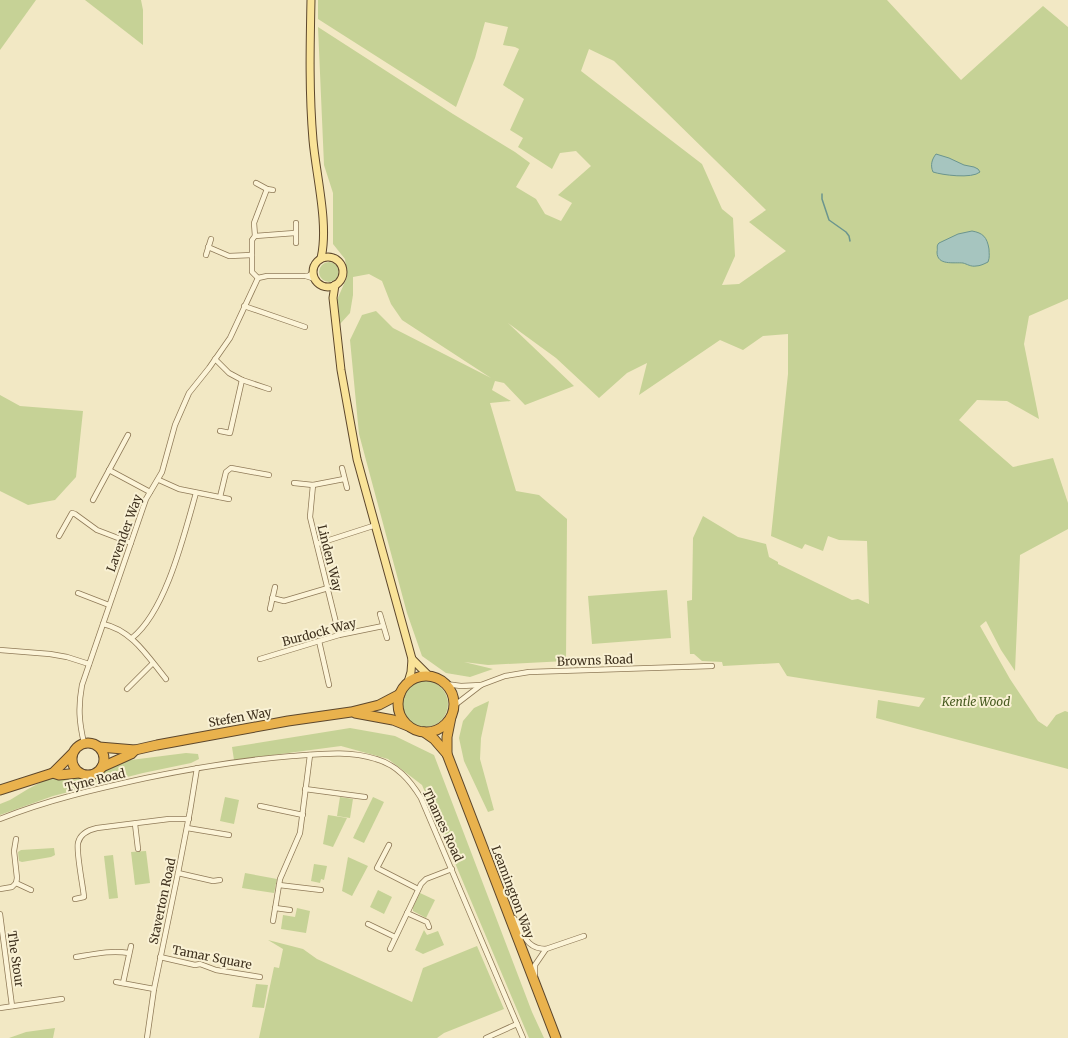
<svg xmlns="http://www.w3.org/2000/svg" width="1068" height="1038" viewBox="0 0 1068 1038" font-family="Merriweather,serif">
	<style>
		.green { fill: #c6d296; fill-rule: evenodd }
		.water { fill: #a6c5bf; stroke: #6b958e }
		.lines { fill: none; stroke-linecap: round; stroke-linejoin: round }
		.stream { stroke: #6b958e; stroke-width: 1.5 }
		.street-casing { stroke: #8f7a58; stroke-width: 6 }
		.primary-casing { stroke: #5d472c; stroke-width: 9 }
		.highway-casing { stroke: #5d472c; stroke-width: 11 }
		.street { stroke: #fcf4d8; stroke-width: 4.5 }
		.primary { stroke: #f9e398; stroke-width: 7 }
		.highway { stroke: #e9b24d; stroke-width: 9 }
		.labels { text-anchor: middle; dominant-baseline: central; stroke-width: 4; stroke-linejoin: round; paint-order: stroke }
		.street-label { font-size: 12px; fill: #3e301d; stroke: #f9f1d4 }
		.park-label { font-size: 12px; font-style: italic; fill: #495c22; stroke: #f9f1d4 }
	</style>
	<rect width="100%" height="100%" fill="#f2e8c4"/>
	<g class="green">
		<polygon points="0,0 36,0 0,50"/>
		<polygon points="85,0 141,0 143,10 143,45"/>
		<path d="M318 0H887L961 80 1043 6 1068 27V299L1029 316 1024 344 1039 419 1007 401 977 400 959 420 1013 467 1053 458 1068 503V529L1020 555 1015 671 1001 650 986 621 980 626 1010 679 1038 721 1047 727 1056 715 1065 711 1068 712V769L876 718 878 700 919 707 925 698 787 676 779 663 723 666 722 662 702 661 694 654H690L687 601 692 600 693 538 703 516 738 537 766 544 769 557 778 562V564L852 600 858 599 869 604 867 541 839 540 828 536 823 551 805 544 802 549 771 536 788 374V334L763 336 743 350 720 340 639 395 647 363 627 373 599 398 556 358 508 323 574 386 525 405 504 383 495 381 492 390 511 401 490 403 516 491 539 495 567 519 566 661 488 665 464 662 493 669 470 677 446 673 422 656 407 613 359 434 350 340 362 315 376 311 393 328 491 378 402 320 391 304 382 281 369 274 353 277V295L350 313 340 324 337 300 347 277 345 259 333 244V193L324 165 318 27 453 114 515 152 530 163 516 187 536 199 545 214 561 221 572 203 558 195 591 166 576 151 560 153 552 169 518 147 523 138 510 130 524 99 503 85 519 49 515 47 503 45 508 27 485 22 475 58 456 107 318 19ZM589 49 614 61 766 210 749 222 786 251 739 284 722 285 735 256 733 218 722 209 702 164 581 71Z"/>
		<circle cx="329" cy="272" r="10"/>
		<polygon points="0,395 20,406 83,411 76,477 55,500 28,505 0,491"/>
		<polygon points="667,590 671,638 592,644 588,596"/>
		<circle cx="425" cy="704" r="23"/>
		<polygon points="489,701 481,738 480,759 494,810 488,812 464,761 459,738 463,721 474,708"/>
		<polygon points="350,728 395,736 434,755 532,1012 544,1038 529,1038 422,785 388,759 341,746 234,760 232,747"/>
		<polygon points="186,753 198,754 199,759 191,763 143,773 53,796 0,815 0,804 10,800 28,789 49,778 56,777 71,779 99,773 107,763"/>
		<polygon points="225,797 239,800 234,824 220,821"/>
		<polygon points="340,797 353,799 350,818 337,816"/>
		<polygon points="373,797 384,802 364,843 353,838"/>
		<polygon points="328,815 347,818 333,847 323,844"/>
		<polygon points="54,848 55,855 51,857 22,862 19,861 18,852 21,850"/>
		<polygon points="146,851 150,883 135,885 131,852"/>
		<polygon points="113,855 118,898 109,899 104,856"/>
		<polygon points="348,857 368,866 352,896 342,891"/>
		<polygon points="314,864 327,866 324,880 321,879 320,883 311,881"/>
		<polygon points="245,873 277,879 274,893 242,888"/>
		<polygon points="378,890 392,897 384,914 370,907"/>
		<polygon points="420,893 435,900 426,918 413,911 413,907"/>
		<polygon points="297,908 310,911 306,933 281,929 283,915 295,917"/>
		<polygon points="424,930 427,935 438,931 444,945 423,954 415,950"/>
		<polygon points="268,940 303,949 317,959 412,1002 423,968 477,946 504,1009 444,1033 437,1038 259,1038 274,967 279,968 283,949"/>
		<polygon points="256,984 268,985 264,1008 252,1007"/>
		<polygon points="55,1028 53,1038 9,1038 26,1032"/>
	</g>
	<g class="water">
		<path d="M936 154 949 158 964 165 974 167 978 169 980 172C972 179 942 175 933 172 930 165 932 159 936 154Z"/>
		<path d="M972 231C983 233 987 237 989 249 989 254 990 257 988 262 984 264 980 266 976 266 971 267 967 264 963 263 954 262 937 266 937 252 938 248 936 246 939 243L958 234Z"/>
	</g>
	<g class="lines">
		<polyline class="stream" points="822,194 822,199 829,220 846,232 849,236 850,241"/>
		<defs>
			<g id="street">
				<polyline points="256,183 267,189 273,190"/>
				<polyline points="296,223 296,243"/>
				<polyline points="255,236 295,233"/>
				<polyline points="208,247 229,256 252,255"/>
				<polyline points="206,255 211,239"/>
				<polyline points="306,276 315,279"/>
				<polyline points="258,278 252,272 252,240 255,236 254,223 267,189"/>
				<polyline points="258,278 267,276 308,276 313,273"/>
				<polyline points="244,306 305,327"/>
				<polyline points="215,359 229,373 242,380 269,389"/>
				<polyline points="220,431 230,433 242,380"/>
				<polyline points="342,468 347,488"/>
				<polyline points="109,470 150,492"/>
				<polyline points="159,480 179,489 229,499"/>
				<polyline points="294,483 313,485 344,479"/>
				<polyline points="313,485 310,517 339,635"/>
				<polyline points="220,497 226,472 231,468 269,475"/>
				<polyline points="93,500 128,435"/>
				<polyline points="59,536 72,513 75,514 97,530 131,543"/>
				<polyline points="317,544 376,525"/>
				<polyline points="78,593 109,605"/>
				<polyline points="272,598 284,601 328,588"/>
				<polyline points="270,609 275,587"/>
				<polyline points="380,614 387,638"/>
				<path d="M103 624C132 630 148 657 166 679"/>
				<path d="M132 638C166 611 184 535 196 493"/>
				<polyline points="319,641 329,685"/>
				<polyline points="0,650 50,654 67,657 89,664"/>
				<polyline points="260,659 339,635 383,626"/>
				<polyline points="446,684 461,686 481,685"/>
				<polyline points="127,689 153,663"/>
				<polyline points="455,705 481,685 505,676 529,672 712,666"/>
				<path d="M84 743C79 722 78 707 82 685L146 499 162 472 175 425 189 393 209 368 230 338 258 278"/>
				<polyline points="305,789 365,797"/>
				<polyline points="260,806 303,815"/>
				<path d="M0 819C47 800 96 789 146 778 194 768 243 760 292 756 320 754 349 750 376 759 397 765 410 780 421 798L523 1038"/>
				<polyline points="135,824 138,849"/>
				<polyline points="187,828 229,835"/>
				<polyline points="389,845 377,868 418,889"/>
				<polyline points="178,873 213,881 220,880"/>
				<polyline points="16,883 17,878 14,851 16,839"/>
				<polyline points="279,885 321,890"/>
				<polyline points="0,889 12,887 16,883 31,890"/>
				<path d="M75 899 84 897C83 886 76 852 78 843 80 834 88 830 97 828L169 819H189"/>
				<polyline points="275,908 290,910"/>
				<polyline points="407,913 427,922 429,927"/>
				<polyline points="0,914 12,1006"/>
				<path d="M514 918C524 933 525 949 546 949L584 936"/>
				<polyline points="273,921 280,879 300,833 310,755"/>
				<polyline points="368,924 395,937"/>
				<polyline points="390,949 421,884 426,879 452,869"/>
				<path d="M76 957C94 954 111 950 129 953"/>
				<polyline points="160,957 195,965 200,964 216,970 260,977"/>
				<polyline points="535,976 535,965 546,949"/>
				<polyline points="116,982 154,989"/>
				<polyline points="123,983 131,946"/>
				<polyline points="0,1008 62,999"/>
				<polyline points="147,1038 154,989 178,873 190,811 197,768"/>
				<polyline points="486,1038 517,1024"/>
			</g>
			<g id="primary">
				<path d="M311 0C310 47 309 93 313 140 316 175 329 225 321 258"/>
				<circle cx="328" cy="272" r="15"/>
				<polyline points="335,285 333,298 341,370 357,459 412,659 411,672 408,682"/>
				<polyline points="412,659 429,676"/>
			</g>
			<g id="highway">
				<circle cx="426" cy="704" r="28"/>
				<polyline points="355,713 393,720 408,726"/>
				<polyline points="451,717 447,737 447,754 556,1038"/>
				<polyline points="424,732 434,739 447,754"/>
				<circle cx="88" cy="759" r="16"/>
				<polyline points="99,747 135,750"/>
				<polyline points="102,767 131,754 135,750 157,745 288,721 351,712 379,705 400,694"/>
				<polyline points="53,773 72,754"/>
				<polyline points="0,790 53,773 59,775 79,773"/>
			</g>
		</defs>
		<use href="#street" class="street-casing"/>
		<use href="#primary" class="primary-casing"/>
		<use href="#highway" class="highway-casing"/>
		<use href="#street" class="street"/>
		<use href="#primary" class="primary"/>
		<use href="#highway" class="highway"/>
	</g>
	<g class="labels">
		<g class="street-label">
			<text transform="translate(124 533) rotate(-70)">Lavender Way</text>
			<text transform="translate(330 558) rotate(76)">Linden Way</text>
			<text transform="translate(319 632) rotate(-15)">Burdock Way</text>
			<text transform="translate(595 660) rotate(-2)">Browns Road</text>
			<text transform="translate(240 717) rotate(-10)">Stefen Way</text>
			<text transform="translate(95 780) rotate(-14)">Tyne Road</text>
			<text transform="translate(443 825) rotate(65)">Thames Road</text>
			<text transform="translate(513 892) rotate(69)">Leamington Way</text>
			<text transform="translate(162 901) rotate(-78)">Staverton Road</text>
			<text transform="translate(212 957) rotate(11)">Tamar Square</text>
			<text transform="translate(16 959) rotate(82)">The Stour</text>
		</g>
		<g class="park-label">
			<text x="976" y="701">Kentle Wood</text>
		</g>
	</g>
</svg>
